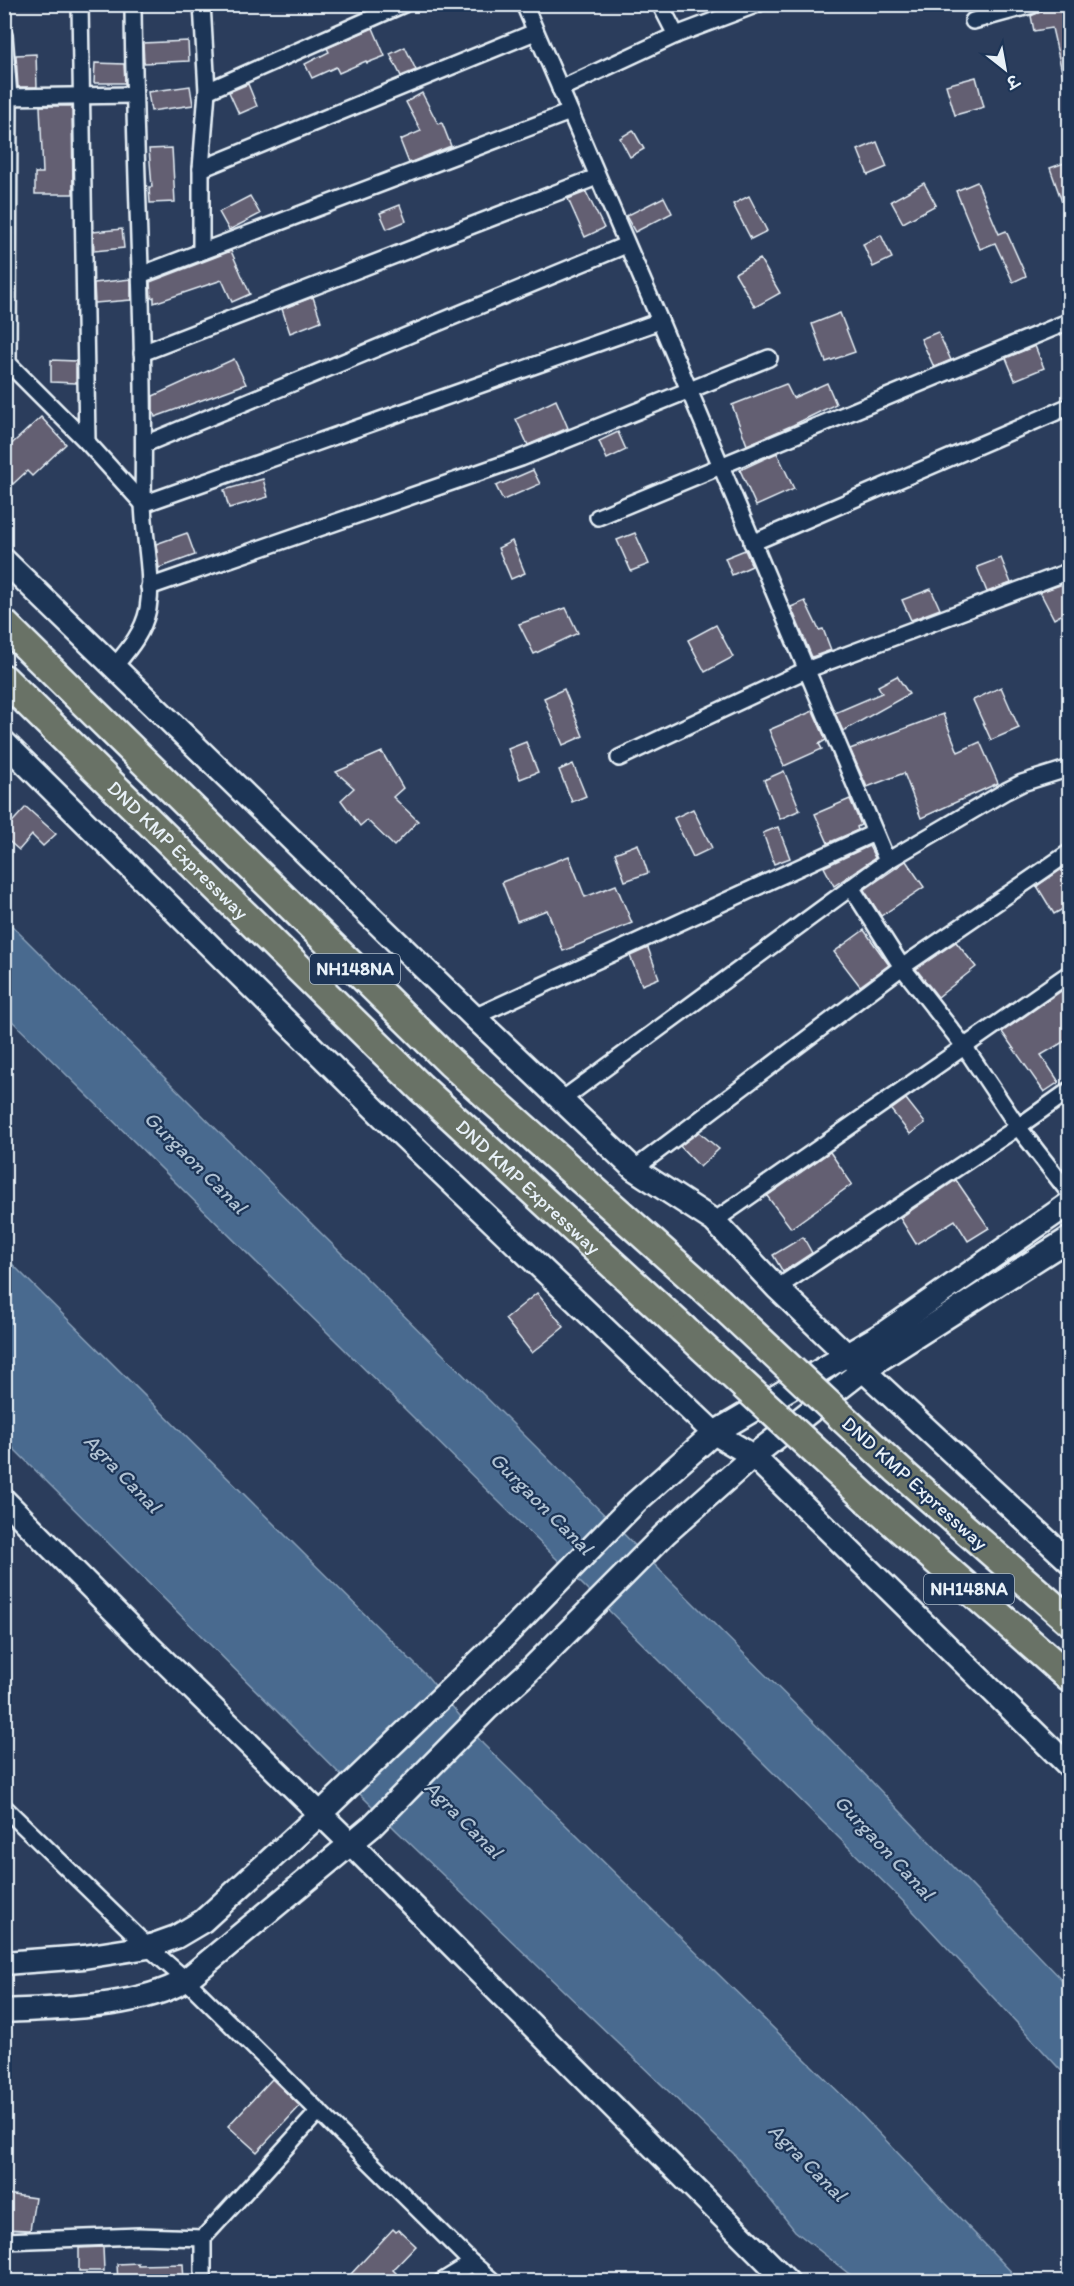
<svg xmlns="http://www.w3.org/2000/svg" width="1074" height="2286" viewBox="0 0 1074 2286" font-family="Itim,'Playpen Sans Deva',sans-serif">
	<style>
		.water { fill: #496a8f; stroke: #89a0b9; stroke-width: 1.5 }
		.building { fill: #635e72; stroke: #e8f1f8; stroke-width: 1.5 }
		.lines { fill: none; stroke-linecap: round; stroke-linejoin: round }
		.street-casing { stroke: #e8f1f8; stroke-width: 20 }
		.secondary-casing { stroke: #e8f1f8; stroke-width: 27 }
		.highway-casing { stroke: #e8f1f8; stroke-width: 33 }
		.street { stroke: #1d3557; stroke-width: 15 }
		.secondary { stroke: #1d3557; stroke-width: 22 }
		.highway { stroke: #697266; stroke-width: 28 }
		.highway-bridge-casing { stroke: #e8f1f8; stroke-width: 33; stroke-linecap: butt }
		.highway-bridge { stroke: #697266; stroke-width: 28 }
		.labels { text-anchor: middle; dominant-baseline: central; stroke-width: 4.5; stroke-linejoin: round; paint-order: stroke }
		.shield { fill: #1d3557; stroke: #abb9c8; stroke-width: 1.5 }
		.shield-label { font-size: 18px; font-weight: bold; fill: #e8f1f8 }
		.street-label { font-size: 20px; fill: #e8f1f8; stroke: #1d3557 }
		.water-label { font-size: 21px; font-style: italic; fill: #b0c2d3; stroke: #1d3557 }
	</style>
	<rect width="100%" height="100%" fill="#2b3d5c"/>
	<filter id="ink" filterUnits="userSpaceOnUse"><feTurbulence type="fractalNoise" baseFrequency=".0167" numOctaves="2"/><feDisplacementMap in="SourceGraphic" scale="12" xChannelSelector="R" yChannelSelector="G"/><feConvolveMatrix kernelMatrix="1 2 1 2 8 2 1 2 1" color-interpolation-filters="sRGB"/></filter>
	<g filter="url(#ink)">
		<g class="water">
			<polygon points="4,918 850,1759 1069,1987 1069,2079 913,1911 5,1014"/>
			<polygon points="4,1256 428,1677 483,1744 853,2106 1020,2281 858,2281 795,2231 734,2154 397,1831 5,1440"/>
		</g>
		<g class="building">
			<polygon points="1046,4 1070,4 1070,75 1063,76 1052,28 1034,31 1031,16 1042,11"/>
			<polygon points="373,28 385,56 367,63 366,61 339,73 336,67 312,78 305,64 329,52 327,48"/>
			<polygon points="188,41 189,61 144,63 143,43"/>
			<polygon points="405,47 416,70 401,76 390,54"/>
			<polygon points="36,54 37,87 18,87 16,55"/>
			<polygon points="95,63 124,64 125,83 94,83"/>
			<polygon points="976,77 984,107 955,115 946,85"/>
			<polygon points="248,84 257,106 239,114 229,92"/>
			<polygon points="190,86 193,105 151,111 148,92"/>
			<polygon points="422,93 438,124 442,123 451,146 409,163 400,140 421,131 406,102"/>
			<polygon points="40,106 72,106 73,194 35,194 35,173 43,173"/>
			<polygon points="633,130 644,149 630,157 620,138"/>
			<polygon points="877,142 887,167 868,175 858,150"/>
			<polygon points="172,148 175,202 150,203 149,187 152,187 149,149"/>
			<polygon points="1070,161 1070,215 1067,216 1050,168"/>
			<polygon points="977,182 999,234 1006,231 1026,276 1013,282 995,243 980,249 956,191"/>
			<polygon points="924,183 936,205 903,223 891,201"/>
			<polygon points="586,192 604,228 585,237 568,199"/>
			<polygon points="250,196 260,214 229,230 219,212"/>
			<polygon points="749,196 767,231 751,239 733,204"/>
			<polygon points="664,197 672,213 635,232 626,216"/>
			<polygon points="400,205 406,221 387,229 380,213"/>
			<polygon points="122,229 124,248 94,251 93,232"/>
			<polygon points="881,235 892,258 873,267 863,244"/>
			<polygon points="231,251 250,294 232,302 222,280 154,303 154,297 151,298 150,282"/>
			<polygon points="760,259 780,293 755,307 735,273"/>
			<polygon points="131,279 131,300 95,303 94,283"/>
			<polygon points="313,297 321,321 290,333 282,309"/>
			<polygon points="840,313 855,352 826,362 812,324"/>
			<polygon points="938,332 951,360 934,367 921,339"/>
			<polygon points="1035,346 1044,368 1015,380 1006,358"/>
			<polygon points="234,359 246,384 155,417 153,411 153,396"/>
			<polygon points="51,360 76,361 76,383 51,382"/>
			<polygon points="827,383 836,404 793,425 747,445 732,405 786,384 793,398"/>
			<polygon points="556,400 568,428 528,445 516,419"/>
			<polygon points="41,417 66,444 32,476 27,471 13,484 4,474 4,451"/>
			<polygon points="618,432 626,450 607,459 599,441"/>
			<polygon points="777,453 794,489 756,506 740,470"/>
			<polygon points="533,470 540,484 503,500 496,486"/>
			<polygon points="263,479 268,497 229,508 224,490"/>
			<polygon points="187,533 195,555 159,568 156,544"/>
			<polygon points="635,533 649,564 631,571 617,540"/>
			<polygon points="512,541 525,573 511,579 498,548"/>
			<polygon points="745,550 752,566 732,575 725,558"/>
			<polygon points="1001,558 1011,583 987,592 977,567"/>
			<polygon points="1063,584 1070,597 1070,610 1054,619 1040,592"/>
			<polygon points="931,589 940,609 911,620 902,600"/>
			<polygon points="805,601 819,630 823,629 831,650 812,657 791,607"/>
			<polygon points="566,608 578,633 534,654 519,624"/>
			<polygon points="716,625 733,657 705,672 688,640"/>
			<polygon points="897,676 909,694 843,731 835,713 882,693 878,686"/>
			<polygon points="1001,687 1019,728 991,740 973,700"/>
			<polygon points="564,689 583,736 563,745 544,698"/>
			<polygon points="813,711 826,740 819,744 822,749 784,766 769,730"/>
			<polygon points="943,714 958,752 980,742 998,783 921,818 904,773 867,787 850,749"/>
			<polygon points="526,742 538,772 520,779 508,749"/>
			<polygon points="382,752 403,788 393,797 418,821 394,846 367,820 360,826 341,800 354,788 336,772"/>
			<polygon points="573,764 586,796 572,802 559,770"/>
			<polygon points="784,771 800,810 780,819 764,780"/>
			<polygon points="850,799 861,825 857,827 858,830 828,843 815,814"/>
			<polygon points="26,807 56,834 43,846 32,835 19,850 4,837 4,831"/>
			<polygon points="693,809 712,848 693,857 674,818"/>
			<polygon points="778,827 790,858 774,864 763,833"/>
			<polygon points="638,844 648,873 625,881 615,853"/>
			<polygon points="869,846 875,858 834,886 824,867"/>
			<polygon points="569,856 585,897 616,885 632,923 563,951 547,910 517,921 502,882"/>
			<polygon points="906,861 924,887 881,916 864,890"/>
			<polygon points="1065,867 1070,875 1070,905 1054,914 1037,886"/>
			<polygon points="864,930 889,965 860,986 834,952"/>
			<polygon points="956,942 976,967 938,997 916,969"/>
			<polygon points="648,948 659,978 642,985 630,956"/>
			<polygon points="1070,985 1070,1038 1041,1055 1059,1082 1044,1092 1002,1032"/>
			<polygon points="906,1099 925,1123 910,1134 891,1110"/>
			<polygon points="699,1132 719,1149 700,1167 680,1146"/>
			<polygon points="830,1152 852,1184 791,1228 767,1196"/>
			<polygon points="956,1180 989,1228 968,1241 955,1220 916,1244 900,1218"/>
			<polygon points="803,1237 812,1253 783,1272 773,1255"/>
			<polygon points="537,1293 564,1327 532,1353 505,1319"/>
			<polygon points="272,2079 300,2106 257,2152 228,2126"/>
			<polygon points="6,2194 35,2198 30,2230 4,2229"/>
			<polygon points="393,2229 396,2232 399,2230 416,2246 393,2270 405,2282 359,2282 351,2274"/>
			<polygon points="103,2247 104,2271 79,2271 79,2248"/>
			<polygon points="138,2263 138,2265 183,2264 184,2282 118,2282 117,2264"/>
		</g>
		<g class="lines">
			<defs>
				<g id="street">
					<polyline points="80,4 87,442"/>
					<polyline points="524,4 660,321 887,861"/>
					<polyline points="660,4 676,35"/>
					<polyline points="973,21 1036,4"/>
					<polyline points="4,35 9,96 8,363"/>
					<polyline points="560,89 676,35 758,4"/>
					<polyline points="207,91 404,4"/>
					<polyline points="4,97 134,95"/>
					<polyline points="201,169 535,32"/>
					<polyline points="201,250 201,169 207,91 202,4"/>
					<polyline points="140,275 570,112"/>
					<polyline points="142,353 597,177"/>
					<polyline points="4,359 87,442 143,504 660,321"/>
					<polyline points="145,444 626,245"/>
					<polyline points="598,517 1070,321"/>
					<polyline points="752,543 1070,406"/>
					<polyline points="149,587 521,458 769,358"/>
					<path d="M114 667C129 649 143 633 148 609 154 573 143 536 143 500 146 335 134 170 133 4"/>
					<polyline points="619,758 806,670 1070,571"/>
					<polyline points="851,887 902,967 964,1046 1018,1127 1070,1194"/>
					<polyline points="474,1017 874,833"/>
					<polyline points="563,1099 887,861 1006,791 1022,783 1070,768"/>
					<polyline points="634,1169 902,967 1070,852"/>
					<polyline points="714,1221 1070,973"/>
					<polyline points="777,1288 1018,1127 1070,1090"/>
					<polyline points="4,1807 148,1947 186,1980 472,2263 494,2282"/>
					<polyline points="4,2241 139,2236 203,2238"/>
					<polyline points="203,2282 203,2238 319,2111"/>
					<polyline points="441,2282 472,2263"/>
				</g>
				<g id="secondary">
					<polyline points="4,560 474,1017 634,1169 714,1221 777,1288 847,1355 1070,1562"/>
					<polyline points="4,742 383,1117 714,1433 753,1456 1070,1767"/>
					<polyline points="4,1500 152,1649 351,1844 788,2282"/>
					<polyline points="4,1963 84,1957 148,1947 176,1937 203,1921 319,1815 500,1641 636,1502 714,1433 884,1333 1070,1203"/>
					<path d="M4 2011C60 2008 138 2008 186 1980L372 1826 487 1709 526 1674 665 1534 753 1456 863 1370 1070 1238"/>
				</g>
				<g id="highway">
					<polyline points="4,624 451,1063 718,1301"/>
					<path id="s1" d="M4 679 420 1087 683 1329"/>
					<polyline points="897,1469 1070,1621"/>
					<polyline points="868,1500 1070,1678"/>
				</g>
			</defs>
			<use href="#street" class="street-casing"/>
			<use href="#secondary" class="secondary-casing"/>
			<use href="#highway" class="highway-casing"/>
			<use href="#street" class="street"/>
			<use href="#secondary" class="secondary"/>
			<use href="#highway" class="highway"/>
			<defs>
				<g id="highway-bridge">
					<polyline points="718,1301 897,1469"/>
					<polyline points="683,1329 868,1500"/>
				</g>
			</defs>
			<use href="#highway-bridge" class="highway-bridge-casing"/>
			<use href="#highway-bridge" class="highway-bridge"/>
		</g>
	</g>
	<g class="labels">
		<g class="shield">
			<rect x="310" y="954" width="90" height="30" rx="4.5"/>
			<rect x="924" y="1574" width="90" height="30" rx="4.5"/>
		</g>
		<g class="shield-label">
			<text x="355" y="969">NH148NA</text>
			<text x="969" y="1589">NH148NA</text>
		</g>
		<g class="street-label">
			<text stroke="none"><textPath href="#s1" startOffset="244">DND KMP Expressway</textPath></text>
			<text stroke="none"><textPath href="#s1" startOffset="730">DND KMP Expressway</textPath></text>
			<text transform="translate(915 1483) rotate(42)">DND KMP Expressway</text>
		</g>
		<g class="water-label">
			<text transform="translate(196 1162) rotate(45)">Gurgaon Canal</text>
			<text transform="translate(123 1473) rotate(46)">Agra Canal</text>
			<text transform="translate(542 1503) rotate(45)">Gurgaon Canal</text>
			<text transform="translate(464 1819) rotate(45)">Agra Canal</text>
			<text transform="translate(885 1847) rotate(47)">Gurgaon Canal</text>
			<text transform="translate(808 2162) rotate(45)">Agra Canal</text>
		</g>
	</g>
	<rect width="1074" height="2286" fill="none" stroke="#1d3557" stroke-width="24"/>
	<rect x="12" y="12" width="1050" height="2262" fill="none" stroke="#e8f1f8" stroke-width="2" filter="url(#ink)"/>
	<g transform="translate(1005 69) rotate(149)" stroke="#1d3557" stroke-width="4.5" paint-order="stroke">
	<path d="M0-4.5L10 22L0 15L-10 22Z" fill="#e8f1f8"/>
	<text y="-9" font-size="16" font-weight="bold" text-anchor="middle" fill="#e8f1f8">उ</text>
	</g>
</svg>
